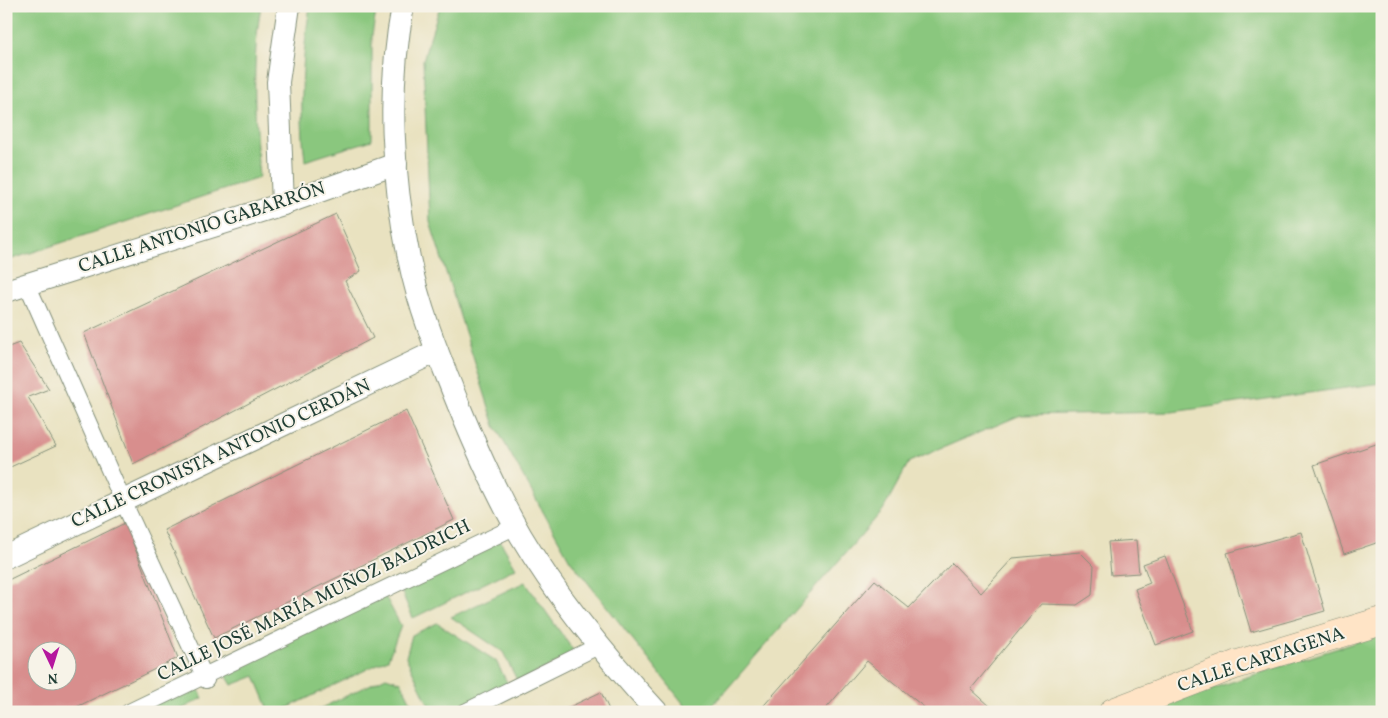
<svg xmlns="http://www.w3.org/2000/svg" width="1388" height="718" viewBox="0 0 1388 718" font-family="Vollkorn,serif">
	<style>
		.green { fill: #8ac77e; stroke: #548259 }
		.building { fill: #d88e8d; fill-rule: evenodd }
		.lines { fill: none; stroke-linecap: round; stroke-linejoin: round }
		.pedestrian-casing { stroke: #84907a; stroke-width: 18 }
		.minor-casing { stroke: #84907a; stroke-width: 24 }
		.secondary-casing { stroke: #84907a; stroke-width: 29 }
		.pedestrian { stroke: #fff; stroke-width: 16 }
		.minor { stroke: #fff; stroke-width: 22 }
		.secondary { stroke: #ffe4c6; stroke-width: 28 }
		.labels { text-anchor: middle; dominant-baseline: central; stroke-width: 4; stroke-linejoin: round; paint-order: stroke }
		.street-label { font-size: 19px; fill: #1f3d34; stroke: #f7f3e8 }
	</style>
	<rect width="100%" height="100%" fill="#f7f3e8"/>
	<filter id="ink" filterUnits="userSpaceOnUse"><feTurbulence type="fractalNoise" baseFrequency=".02" numOctaves="2"/><feDisplacementMap in="SourceGraphic" scale="10" xChannelSelector="R" yChannelSelector="G"/><feConvolveMatrix kernelMatrix="1 2 1 2 8 2 1 2 1" color-interpolation-filters="sRGB"/></filter>
	<filter id="wash" filterUnits="userSpaceOnUse"><feTurbulence type="fractalNoise" baseFrequency=".0096" numOctaves="4" result="noise"/><feDisplacementMap in="SourceGraphic" scale="20" xChannelSelector="R" yChannelSelector="G"/><feGaussianBlur stdDeviation="1.12" result="paint"/><feColorMatrix in="noise" values="0 0 0 0 0 0 0 0 0 0 0 0 0 0 0 0 0 1.4 0 .05"/><feComposite in="paint" operator="in"/></filter>
	<g filter="url(#wash)">
		<rect width="100%" height="100%" fill="#e9e2c0"/>
		<g class="green">
			<path d="M6 6H261C251 64 255 120 259 178L6 261Z"/>
			<path d="M310 6H377L372 35V140L305 161C299 110 302 57 310 6Z"/>
			<polygon points="440,6 1382,6 1382,383 1172,412 1021,415 909,462 883,510 707,712 690,712 570,560 495,426 430,222 423,60"/>
			<polygon points="499,539 516,568 413,618 399,586"/>
			<polygon points="525,582 575,653 518,682 503,652 451,617"/>
			<polygon points="384,594 401,626 388,659 279,712 270,712 255,676 232,685 224,672"/>
			<polygon points="437,623 496,661 509,686 453,712 432,712 406,657 412,635"/>
			<polygon points="1382,634 1382,712 1138,712"/>
			<polygon points="386,677 401,682 416,712 313,712"/>
			<polygon points="196,684 203,698 176,712 138,712"/>
		</g>
		<g id="blocks">
			<g class="building">
				<polygon points="336,214 361,271 345,281 373,338 133,464 84,333"/>
				<polygon points="19,343 49,389 28,397 56,446 6,469 6,348"/>
				<polygon points="406,411 454,520 214,638 164,530"/>
				<polygon points="1382,442 1382,541 1344,554 1314,465"/>
				<path d="M125 523 178 658 66 712H6V581ZM38 650H68V680H38Z"/>
				<polygon points="1301,532 1325,611 1251,632 1227,553"/>
				<polygon points="1136,540 1139,573 1111,575 1108,542"/>
				<polygon points="1080,552 1094,566 1092,595 1077,605 1041,604 971,689 991,707 987,712 922,712 925,708 867,661 823,712 758,712 875,580 909,608 952,563 981,593 1013,558"/>
				<polygon points="1165,556 1193,631 1156,645 1135,589 1150,583 1143,564"/>
				<polygon points="601,692 610,712 559,712"/>
			</g>
		</g>
	</g>
	<g filter="url(#ink)">
		<use href="#blocks" fill-opacity="0" stroke="#84907a" stroke-width="1"/>
		<g class="lines">
			<defs>
				<g id="pedestrian">
					<polyline points="27,284 123,501 206,680"/>
					<polyline points="129,712 516,526"/>
					<polyline points="465,712 598,646"/>
				</g>
				<g id="minor">
					<path d="M403 6C387 88 392 177 409 258 419 309 440 359 459 406 477 450 497 495 521 536 559 600 607 658 657 712"/>
					<polyline points="283,204 278,82 289,6"/>
					<polyline points="6,291 283,204 396,164"/>
					<polyline points="6,557 437,351"/>
				</g>
				<polyline id="secondary" points="1113,712 1235,665 1382,621"/>
			</defs>
			<use href="#pedestrian" class="pedestrian-casing"/>
			<use href="#minor" class="minor-casing"/>
			<use href="#secondary" class="secondary-casing"/>
			<use href="#pedestrian" class="pedestrian"/>
			<use href="#minor" class="minor"/>
			<use href="#secondary" class="secondary"/>
		</g>
	</g>
	<g class="labels">
		<g class="street-label">
			<text transform="translate(202 228) rotate(-18)">CALLE ANTONIO GABARRÓN</text>
			<text transform="translate(221 454) rotate(-25)">CALLE CRONISTA ANTONIO CERDÁN</text>
			<text transform="translate(314 601) rotate(-26)">CALLE JOSÉ MARÍA MUÑOZ BALDRICH</text>
			<text transform="translate(1261 660) rotate(-18)">CALLE CARTAGENA</text>
		</g>
	</g>
	<rect width="1388" height="718" fill="none" stroke="#f7f3e8" stroke-width="25"/>
	<g transform="translate(52 666) rotate(176)"><circle r="24" fill="#f7f3e8" stroke="#a1aaa0"/>
	<path d="M0-4L9 19L0 12L-9 19Z" fill="#b5179e"/>
	<text y="-8" font-size="14" font-weight="bold" text-anchor="middle" fill="#1f3d34">N</text>
	</g>
</svg>
